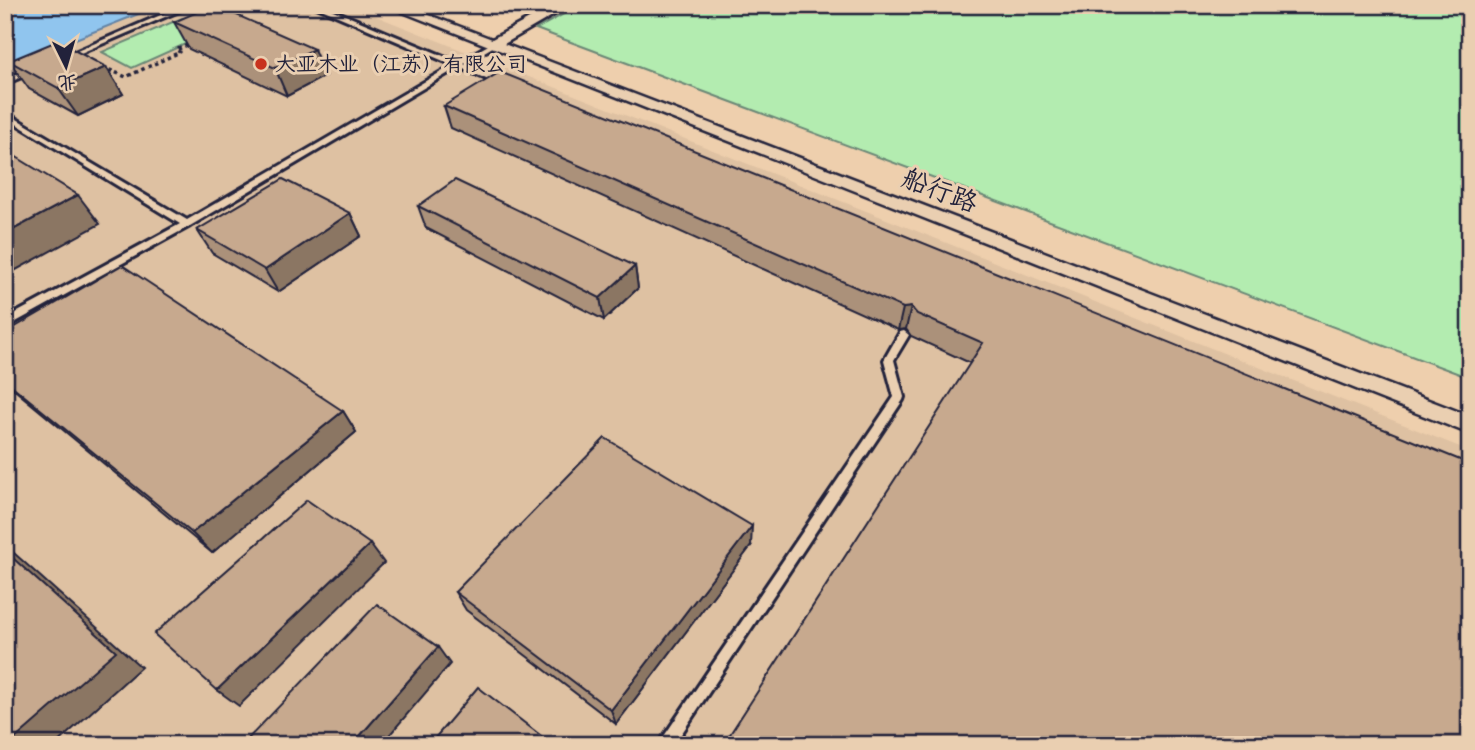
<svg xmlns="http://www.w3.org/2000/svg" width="1475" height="750" viewBox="0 0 1475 750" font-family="Sriracha,'LXGW WenKai TC',sans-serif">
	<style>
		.built { fill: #dec1a2 }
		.green { fill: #b3ecb0; stroke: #6a8776; stroke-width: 2 }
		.water { fill: #90c5ee; stroke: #6484a6; stroke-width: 2 }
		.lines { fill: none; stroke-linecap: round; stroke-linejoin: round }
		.service-casing { stroke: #22223b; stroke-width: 6 }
		.minor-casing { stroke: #22223b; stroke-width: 5 }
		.path { stroke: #22223b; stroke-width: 3.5; stroke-dasharray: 3.5 3.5; stroke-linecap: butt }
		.service { fill: #eacfb1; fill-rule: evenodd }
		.minor { fill: #eacfb1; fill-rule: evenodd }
		.wall { fill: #ab917a; stroke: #22223b; stroke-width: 2 }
		.shaded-wall { fill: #8b7663; stroke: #22223b; stroke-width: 2 }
		.building { fill: #c7a98e; stroke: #22223b; stroke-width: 2 }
		.poi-dot { fill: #c8321e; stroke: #eacfb1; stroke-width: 2.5 }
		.labels { text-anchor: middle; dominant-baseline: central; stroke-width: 6; stroke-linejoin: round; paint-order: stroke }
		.far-poi-label { font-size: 21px; fill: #22223b; stroke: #eacfb1; text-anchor: start }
		.street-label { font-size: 26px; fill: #22223b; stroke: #eacfb1 }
	</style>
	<rect width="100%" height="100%" fill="#eecfad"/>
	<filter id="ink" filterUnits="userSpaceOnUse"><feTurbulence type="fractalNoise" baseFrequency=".0143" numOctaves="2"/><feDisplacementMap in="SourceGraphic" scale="14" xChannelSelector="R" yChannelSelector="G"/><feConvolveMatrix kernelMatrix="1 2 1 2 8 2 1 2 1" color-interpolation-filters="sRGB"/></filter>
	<g filter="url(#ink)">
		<polygon class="built" points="5,5 348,5 1470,451 1470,745 5,745"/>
		<g class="green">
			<polygon points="580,5 1470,5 1470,378 536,29"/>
			<polygon points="182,18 212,32 132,68 102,52"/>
		</g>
		<polygon class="water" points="5,5 161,5 5,67"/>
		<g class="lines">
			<defs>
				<g id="service">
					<polygon points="184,5 193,5 69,58 63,57"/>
					<polygon points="312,5 321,5 458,62 492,43 496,43 496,45 464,64 507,83 500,85 459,67 190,226 5,328 5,319 180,224 5,117 5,112 187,220 453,65"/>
					<polygon points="29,69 36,71 5,84 5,79"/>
					<polygon points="904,331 909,335 894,360 904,397 903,400 674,745 658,745 894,397 884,360 900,332"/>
				</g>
				<polygon id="minor" points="385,5 403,5 492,39 555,5 571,5 504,44 1470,416 1470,434"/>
			</defs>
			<use href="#service" class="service-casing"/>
			<use href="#minor" class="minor-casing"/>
			<polyline class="path" points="103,67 126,77 180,52 176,50 192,43"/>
			<use href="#service" class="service"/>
			<use href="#minor" class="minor"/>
		</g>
		<g class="wall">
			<polygon points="174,22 325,76 287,96 189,49"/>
			<polygon points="9,61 106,67 123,94 78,116 29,89"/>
			<polygon points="444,106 1470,464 970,363 911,336 906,329 898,330 451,128"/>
			<polygon points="418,206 635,266 638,288 604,320 426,228"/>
			<polygon points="350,213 361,236 278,292 212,253 197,230"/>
			<polygon points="5,333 343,411 356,432 212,553 5,382"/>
			<polygon points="751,546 616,724 466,610 455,592"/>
		</g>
		<g class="shaded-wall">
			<polygon points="314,49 325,76 287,96 275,68"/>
			<polygon points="106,67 123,94 78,116 58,88"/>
			<polygon points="78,195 100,224 5,276 5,234"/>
			<polygon points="350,213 361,236 278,292 265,270"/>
			<polygon points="635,266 638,288 604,320 600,298"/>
			<polygon points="911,307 906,329 898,330 903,308"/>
			<polygon points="343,411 356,432 212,553 192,533"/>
			<polygon points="752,526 751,546 616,724 611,710"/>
			<polygon points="370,544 384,563 239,706 217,690"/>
			<polygon points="5,545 141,667 55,745 8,745"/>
			<polygon points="438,647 450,664 381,745 352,745"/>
		</g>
		<g class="building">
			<polygon points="213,5 214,5 314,49 275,68 174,22"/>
			<polygon points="57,41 106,67 58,88 9,61"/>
			<polygon points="500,72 1470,464 1470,745 723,745 983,343 917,314 911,307 903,308 444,106"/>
			<polygon points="5,150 78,195 5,234"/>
			<polygon points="283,179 350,213 265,270 197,230"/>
			<polygon points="455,180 635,266 600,298 418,206"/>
			<polygon points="122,265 343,411 192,533 5,380 5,333"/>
			<polygon points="605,438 752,526 611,710 455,592"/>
			<polygon points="307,500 370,544 217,690 154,634"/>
			<polygon points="5,551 116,651 8,745 5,745"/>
			<polygon points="377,604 438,647 352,745 242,745"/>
			<polygon points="478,687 553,745 429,745"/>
		</g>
	</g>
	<circle class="poi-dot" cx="261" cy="64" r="7"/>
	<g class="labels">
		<g class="far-poi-label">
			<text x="275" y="64">大亚木业（江苏）有限公司</text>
		</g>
		<g class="street-label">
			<text transform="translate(940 190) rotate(21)">船行路</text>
		</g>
	</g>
	<rect width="1475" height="750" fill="none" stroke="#eacfb1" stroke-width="28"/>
	<rect x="14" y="14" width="1447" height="722" fill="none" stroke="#22223b" stroke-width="2.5" filter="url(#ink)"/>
	<g transform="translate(66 66) rotate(175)" stroke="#eacfb1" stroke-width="5" paint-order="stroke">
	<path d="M0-5L12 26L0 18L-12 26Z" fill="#22223b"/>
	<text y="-10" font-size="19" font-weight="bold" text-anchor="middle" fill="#22223b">北</text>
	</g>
</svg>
